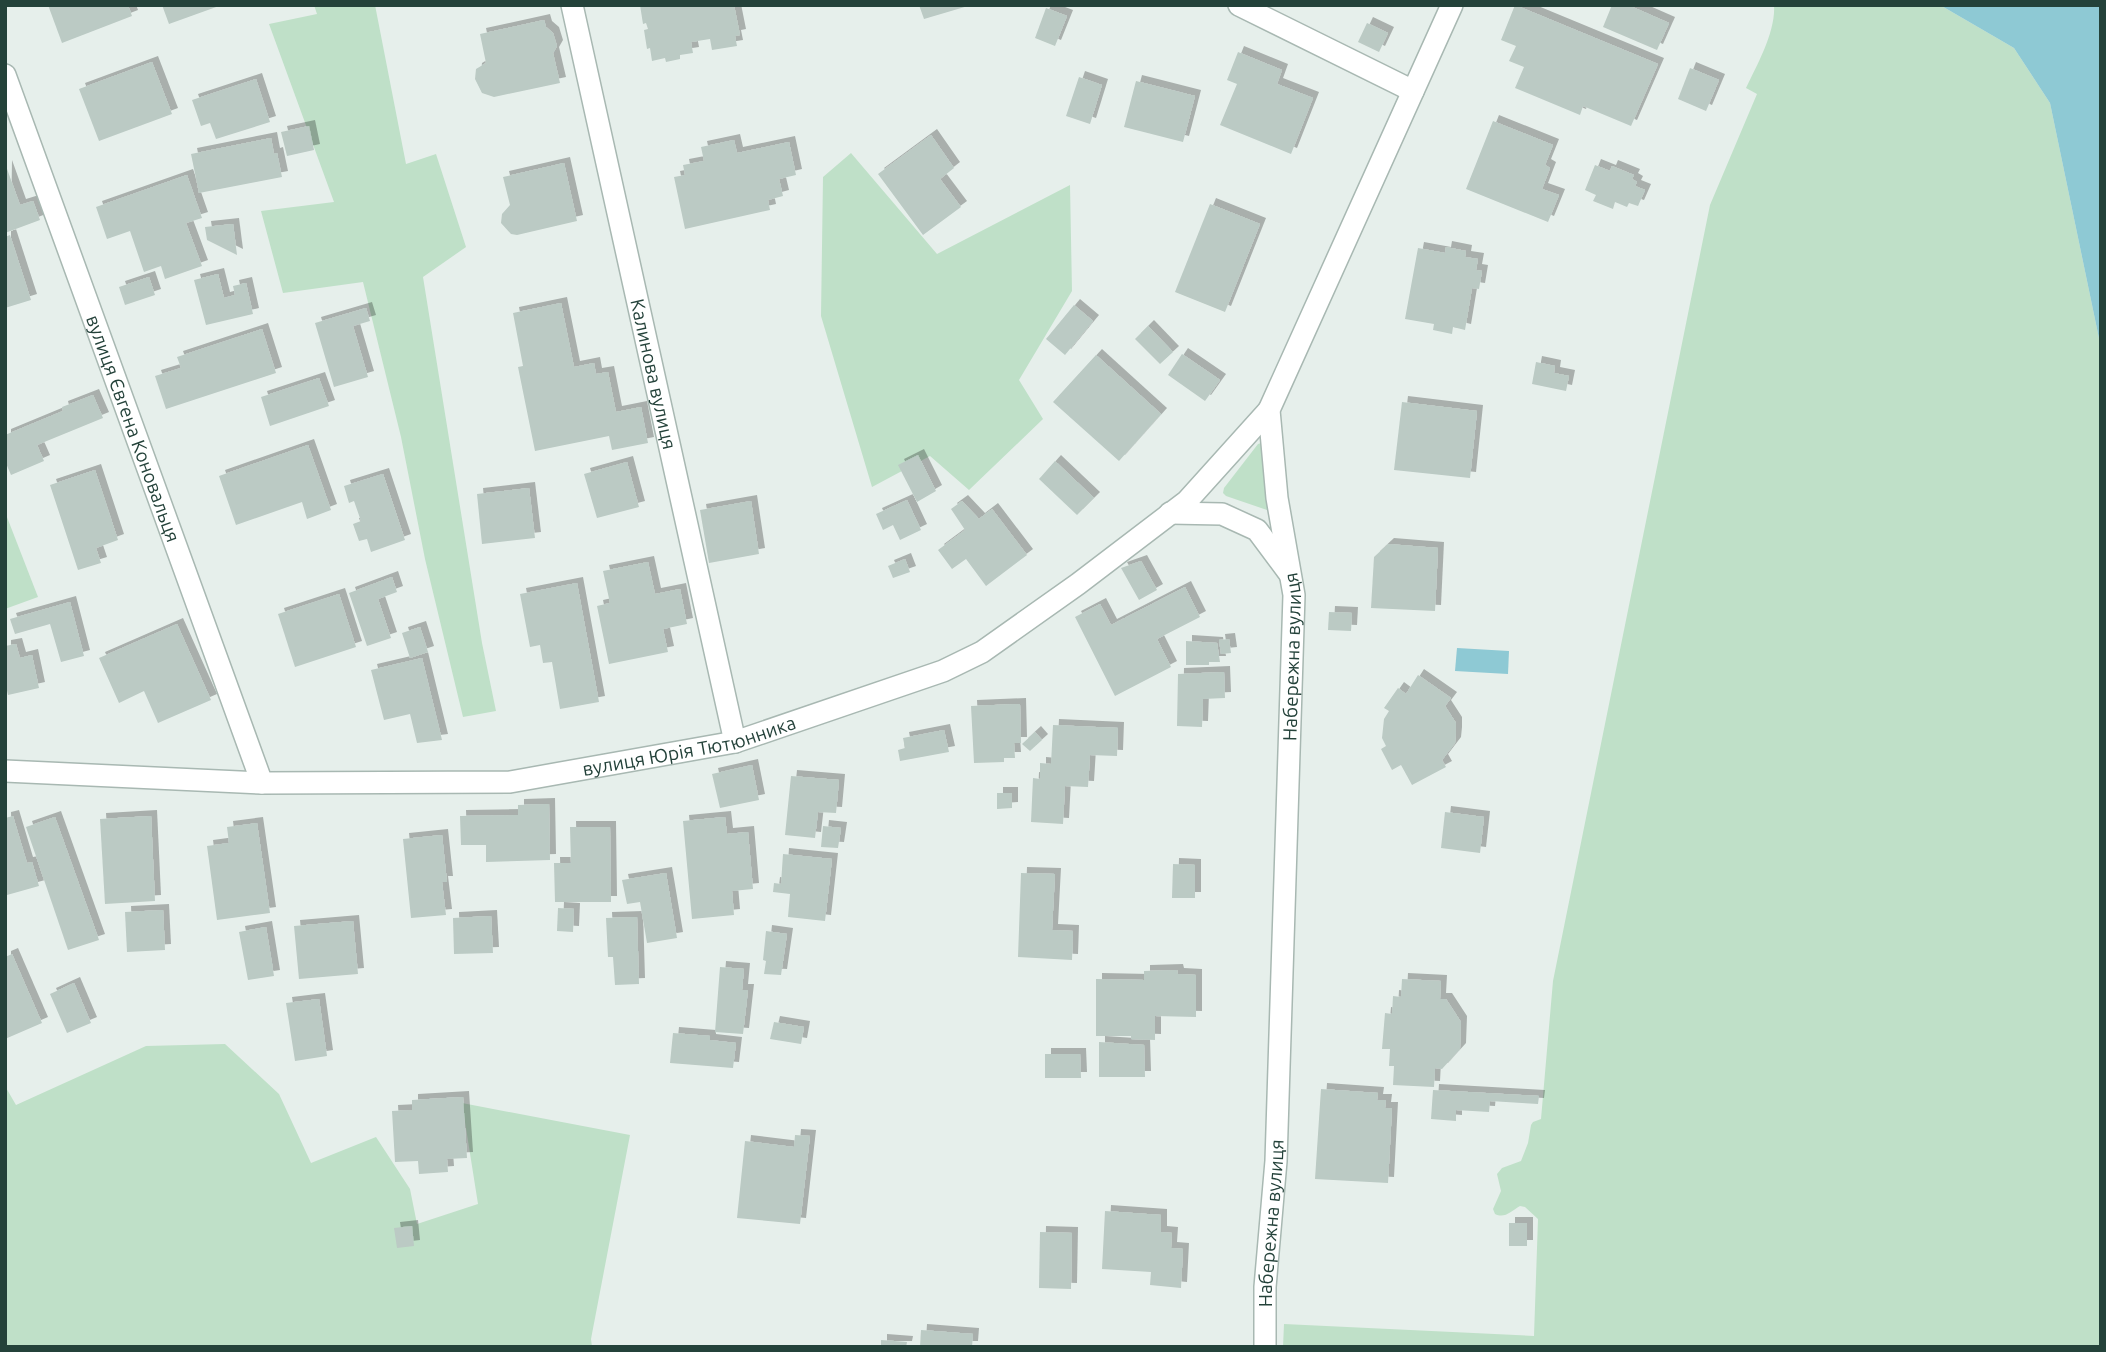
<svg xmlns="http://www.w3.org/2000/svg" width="2106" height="1352" viewBox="0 0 2106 1352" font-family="Ubuntu,sans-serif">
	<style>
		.green { fill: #bfe0c8 }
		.water { fill: #8ec9d4 }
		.building { fill: #bbcac4; filter: url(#shadow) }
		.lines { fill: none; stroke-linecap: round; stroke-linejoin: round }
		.minor-casing { stroke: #a8b8b2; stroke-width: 24 }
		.minor { stroke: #fff; stroke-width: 21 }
		.labels { text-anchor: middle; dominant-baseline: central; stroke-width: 6; stroke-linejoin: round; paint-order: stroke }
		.street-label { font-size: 19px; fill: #24423a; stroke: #f7fbf9 }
	</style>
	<defs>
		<filter id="shadow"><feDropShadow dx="6" dy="-6" stdDeviation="0" flood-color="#0004"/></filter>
	</defs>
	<rect width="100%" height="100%" fill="#e6efeb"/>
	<g class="green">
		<polygon points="314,5 375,5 406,164 436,154 466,247 423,277 482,643 496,711 463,717 425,559 401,437 363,282 283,293 261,211 334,202 269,24 317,14"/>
		<path d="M1774 5H1940L2014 48 2050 103 2101 348V1347H1283L1284 1324 1534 1336 1538 1219 1525 1207 1520 1206C1511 1211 1505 1219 1495 1214L1493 1209 1501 1191 1497 1174 1502 1168 1521 1161 1528 1143 1531 1125 1533 1122 1541 1119 1553 981 1710 205 1757 94 1746 88C1757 65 1776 31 1774 5Z"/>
		<polygon points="851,153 937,254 1070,185 1072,291 1019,380 1043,419 969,490 930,456 872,487 821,316 823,177"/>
		<polygon points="1264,442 1273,509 1267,510 1226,496 1223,493 1224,488 1258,444"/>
		<polygon points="5,512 38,597 5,609"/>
		<polygon points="225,1044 279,1094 311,1163 376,1137 410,1189 417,1224 478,1204 462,1103 630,1135 591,1339 592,1347 5,1347 5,1086 16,1105 146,1046"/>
	</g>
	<g class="water">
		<polygon points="1940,5 2101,5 2101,348 2050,103 2014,48"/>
		<polygon points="1457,648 1509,651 1508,674 1455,671"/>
	</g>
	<g class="building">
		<polygon points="48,5 128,5 132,16 62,43"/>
		<polygon points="162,5 219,5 219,6 169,24"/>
		<polygon points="640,5 734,5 740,35 735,36 737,46 712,50 710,39 691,42 693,53 680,55 680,59 666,62 665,58 652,61 650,48 647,49 644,30 648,29 646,23 643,24"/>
		<polygon points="919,5 968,5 968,6 924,19"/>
		<polygon points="1515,5 1658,64 1631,126 1583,106 1580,115 1515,88 1524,67 1509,61 1516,46 1501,40"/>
		<polygon points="1612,5 1628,5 1669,23 1657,50 1603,27"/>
		<polygon points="1046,8 1067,16 1055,46 1035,38"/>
		<polygon points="544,20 546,27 553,33 557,46 553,53 560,83 494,97 482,93 475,79 476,69 486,63 480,34"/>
		<polygon points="1367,23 1388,33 1379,52 1358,42"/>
		<polygon points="1238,52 1282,70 1277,84 1313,98 1291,154 1220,125 1237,84 1227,80"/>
		<polygon points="152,62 172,114 99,141 79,89"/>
		<polygon points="1690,68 1719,80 1706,111 1678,99"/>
		<polygon points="1079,77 1102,85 1090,124 1066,116"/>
		<polygon points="256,79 270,122 216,139 210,123 201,126 192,100"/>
		<polygon points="1136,81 1195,96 1183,142 1124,127"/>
		<polygon points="1493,121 1553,145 1545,165 1550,168 1542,189 1559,195 1548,222 1466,189"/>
		<polygon points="309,126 314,150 287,156 281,132"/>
		<polygon points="931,135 954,168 940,179 961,207 923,235 878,174"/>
		<polygon points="271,138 274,154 277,153 282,177 199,193 191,154"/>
		<polygon points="734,140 737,153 789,142 796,175 779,179 783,196 768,200 770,210 685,229 674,177 685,175 683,165 704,161 701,147"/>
		<polygon points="564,163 577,221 517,235 511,234 501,223 502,214 510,205 503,177"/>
		<polygon points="1595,165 1610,171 1612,166 1634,175 1632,179 1637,182 1635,186 1645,190 1638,206 1629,203 1627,207 1615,202 1613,209 1593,201 1596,195 1585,190"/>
		<polygon points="6,166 20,205 33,201 40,220 5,233"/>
		<polygon points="187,175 202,218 186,223 202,266 165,279 161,266 144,272 130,231 107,239 96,207"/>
		<polygon points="1210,204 1260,224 1225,312 1175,292"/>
		<polygon points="233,224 237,255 207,240 205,227"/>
		<polygon points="10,235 31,300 5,308 5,237"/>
		<polygon points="1446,247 1466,251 1465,257 1478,259 1476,270 1482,271 1479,289 1472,288 1465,330 1453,327 1452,334 1433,330 1434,324 1405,319 1418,248 1445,253"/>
		<polygon points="218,274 224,298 235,295 233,286 246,283 253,314 206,325 194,280"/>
		<polygon points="149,277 155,295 125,305 119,287"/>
		<polygon points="561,303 574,367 594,363 596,374 608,372 616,412 641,407 648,443 612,450 609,436 535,451 518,367 523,366 513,313"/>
		<polygon points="1074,305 1093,321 1065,355 1046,339"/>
		<polygon points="366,308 370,321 353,326 368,377 334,387 315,323"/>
		<polygon points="1148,326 1173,352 1160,364 1135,339"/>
		<polygon points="262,329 276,373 166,409 155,376 181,368 177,357"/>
		<polygon points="1182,354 1220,380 1205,401 1168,375"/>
		<polygon points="1096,355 1161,414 1119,461 1053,402"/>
		<polygon points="1536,362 1555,366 1554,373 1569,376 1566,391 1532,384"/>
		<polygon points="319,378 329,406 270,426 261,397"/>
		<polygon points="93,395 103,418 37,445 44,461 11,475 5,461 5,435 63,411 62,407"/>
		<polygon points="1402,402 1477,411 1470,478 1394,470"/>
		<polygon points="308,445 331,510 307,519 302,502 236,525 219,476"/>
		<polygon points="918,455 936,491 917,502 898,465"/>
		<polygon points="1055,461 1094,498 1077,515 1039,479"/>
		<polygon points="627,462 639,507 597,518 584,474"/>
		<polygon points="95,470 118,540 96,548 101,563 78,570 50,485"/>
		<polygon points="383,474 405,540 371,552 367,539 359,541 353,524 361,521 354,501 349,503 344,486"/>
		<polygon points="529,488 535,538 482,544 477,494"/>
		<polygon points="907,500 921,530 900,540 893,525 883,530 876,514"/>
		<polygon points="751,501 759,554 709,563 700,510"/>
		<polygon points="962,501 979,519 992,509 1027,555 986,586 966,559 952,569 938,550 965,530 951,509"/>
		<polygon points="1388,544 1438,548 1435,611 1371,608 1374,557"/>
		<polygon points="905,559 910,572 893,578 888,566"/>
		<polygon points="1141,561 1157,590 1139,600 1121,568"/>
		<polygon points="648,562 655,594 680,589 687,624 663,629 668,652 609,664 597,606 610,603 603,571"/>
		<polygon points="392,577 397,592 378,599 391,638 367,646 349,593"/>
		<polygon points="577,583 599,702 560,709 552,662 543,663 540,645 530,647 520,594"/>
		<polygon points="1185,587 1200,617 1157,639 1171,667 1115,696 1075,617 1100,604 1111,625"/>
		<polygon points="339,594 356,647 295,667 278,614"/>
		<polygon points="70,602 84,656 61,662 50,624 15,634 10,619"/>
		<polygon points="1329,612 1352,613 1351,631 1328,630"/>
		<polygon points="177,624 211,700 158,723 144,691 119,703 99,658"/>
		<polygon points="420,627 428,652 410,658 402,633"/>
		<polygon points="1229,639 1231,653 1221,654 1219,640"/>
		<polygon points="1186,641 1217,643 1220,662 1209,662 1209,665 1186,665"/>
		<polygon points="16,644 20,658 32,655 39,688 8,695 5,682 5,646"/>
		<polygon points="422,658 442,740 417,743 410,714 384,720 371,670"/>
		<polygon points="1224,672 1225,698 1203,699 1202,727 1177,726 1178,674"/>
		<polygon points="1418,675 1451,698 1445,706 1456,723 1456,733 1455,743 1442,760 1446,767 1412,785 1401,765 1392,770 1381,749 1386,746 1382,738 1384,719 1389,711 1384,708 1398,688 1406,694"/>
		<polygon points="1020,704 1021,743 1014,743 1015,758 1004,758 1004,762 974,763 971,706"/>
		<polygon points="1053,725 1118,728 1117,756 1090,755 1088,787 1065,786 1063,824 1031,822 1033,778 1040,779 1040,763 1051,764"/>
		<polygon points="944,730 949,752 900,761 898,750 905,748 903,738"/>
		<polygon points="1035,732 1042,740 1030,751 1022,744"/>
		<polygon points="752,765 759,800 720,808 712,774"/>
		<polygon points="791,776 839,780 836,813 818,812 815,838 785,835"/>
		<polygon points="997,793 1012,793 1012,808 997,809"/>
		<polygon points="549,804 550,860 486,862 486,845 461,845 460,816 518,815 518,805"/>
		<polygon points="1445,812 1484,817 1480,853 1441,848"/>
		<polygon points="13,816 27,863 32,862 39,886 7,895 5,818"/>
		<polygon points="151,816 155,901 105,904 100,819"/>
		<polygon points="55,817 99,940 68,950 26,827"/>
		<polygon points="725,817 727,834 748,832 753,889 732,891 734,915 692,919 683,821"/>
		<polygon points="257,823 270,913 217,920 207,846 229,843 227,827"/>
		<polygon points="823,826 841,828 838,848 821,847"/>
		<polygon points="570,827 610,827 611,902 555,902 554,863 571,863"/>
		<polygon points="442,835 447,882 442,882 446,915 411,918 403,839"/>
		<polygon points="783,854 832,859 825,921 788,917 790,894 773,892 774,883 781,884"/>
		<polygon points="1173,864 1195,865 1195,898 1172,898"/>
		<polygon points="666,873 677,938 647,943 640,902 627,904 622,880"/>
		<polygon points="1021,873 1055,874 1052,930 1073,931 1072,960 1018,957"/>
		<polygon points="558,908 574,909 573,932 557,931"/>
		<polygon points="163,910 165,950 127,952 125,912"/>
		<polygon points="491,916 493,953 454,954 453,918"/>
		<polygon points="637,917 639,984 615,985 613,957 608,957 606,918"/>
		<polygon points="353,921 358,974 299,979 294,926"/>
		<polygon points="266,927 274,976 248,980 239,932"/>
		<polygon points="766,931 787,934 781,975 764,974 766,961 763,960"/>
		<polygon points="12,954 42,1023 5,1039 5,957"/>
		<polygon points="720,967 744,969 742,990 748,990 743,1034 715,1032"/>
		<polygon points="1177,970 1178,974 1196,975 1196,1017 1155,1016 1155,1040 1131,1039 1131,1036 1096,1036 1096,979 1144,980 1144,971"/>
		<polygon points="1402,979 1441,981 1440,999 1446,999 1461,1022 1460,1049 1442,1069 1435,1068 1434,1087 1393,1085 1394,1066 1389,1066 1390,1049 1382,1049 1385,1013 1392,1014 1393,996 1401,997"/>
		<polygon points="74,983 91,1023 67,1033 50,994"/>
		<polygon points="319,999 327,1056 295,1061 286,1003"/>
		<polygon points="774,1022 804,1027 801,1044 770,1039"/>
		<polygon points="673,1033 710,1036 710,1040 736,1043 733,1068 670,1063"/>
		<polygon points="1099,1042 1144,1045 1145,1077 1099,1077"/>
		<polygon points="1045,1054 1080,1054 1081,1078 1045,1078"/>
		<polygon points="1321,1089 1378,1093 1377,1100 1386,1100 1385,1108 1392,1108 1388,1183 1315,1179"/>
		<polygon points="1433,1090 1539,1096 1538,1104 1490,1101 1489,1112 1456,1110 1456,1121 1431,1119"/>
		<polygon points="463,1097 467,1158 447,1159 448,1172 419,1174 418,1161 395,1162 392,1111 412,1110 412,1100"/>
		<polygon points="795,1135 810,1136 800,1224 737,1218 745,1141 794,1147"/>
		<polygon points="1105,1211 1161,1215 1161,1232 1172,1233 1171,1248 1183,1249 1181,1288 1150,1285 1151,1272 1102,1269"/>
		<rect x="1509" y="1223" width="18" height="23"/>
		<polygon points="412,1226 414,1246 397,1248 394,1228"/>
		<polygon points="1040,1232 1072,1233 1071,1289 1039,1288"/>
		<polygon points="921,1330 973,1334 972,1347 920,1347"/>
		<polygon points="881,1340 907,1342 906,1347 881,1347"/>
	</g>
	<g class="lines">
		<defs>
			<g id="minor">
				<path id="s1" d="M572 5 735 742"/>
				<polyline points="1239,5 1413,91"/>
				<path id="s2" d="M5 75 262 783"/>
				<polyline points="1170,513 1222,514 1257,530 1289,573"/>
				<path id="s3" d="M5 771 262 783 510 782 735 742 943 671 982 652 1078 584 1187 501 1269 410"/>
				<path id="s4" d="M1265 1347V1287L1276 1161 1294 595 1277 498 1269 410 1452 5"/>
			</g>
		</defs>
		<use href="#minor" class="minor-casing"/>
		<use href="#minor" class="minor"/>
	</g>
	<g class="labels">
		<g class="street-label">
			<text stroke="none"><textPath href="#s1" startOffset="378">Калинова вулиця</textPath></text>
			<text stroke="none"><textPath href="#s2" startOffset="376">вулиця Євгена Коновальця</textPath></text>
			<text stroke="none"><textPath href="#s4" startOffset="691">Набережна вулиця</textPath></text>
			<text stroke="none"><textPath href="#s3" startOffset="688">вулиця Юрія Тютюнника</textPath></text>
			<text stroke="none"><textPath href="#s4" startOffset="124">Набережна вулиця</textPath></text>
		</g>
	</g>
	<rect width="2106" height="1352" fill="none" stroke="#24423a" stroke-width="14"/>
</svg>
